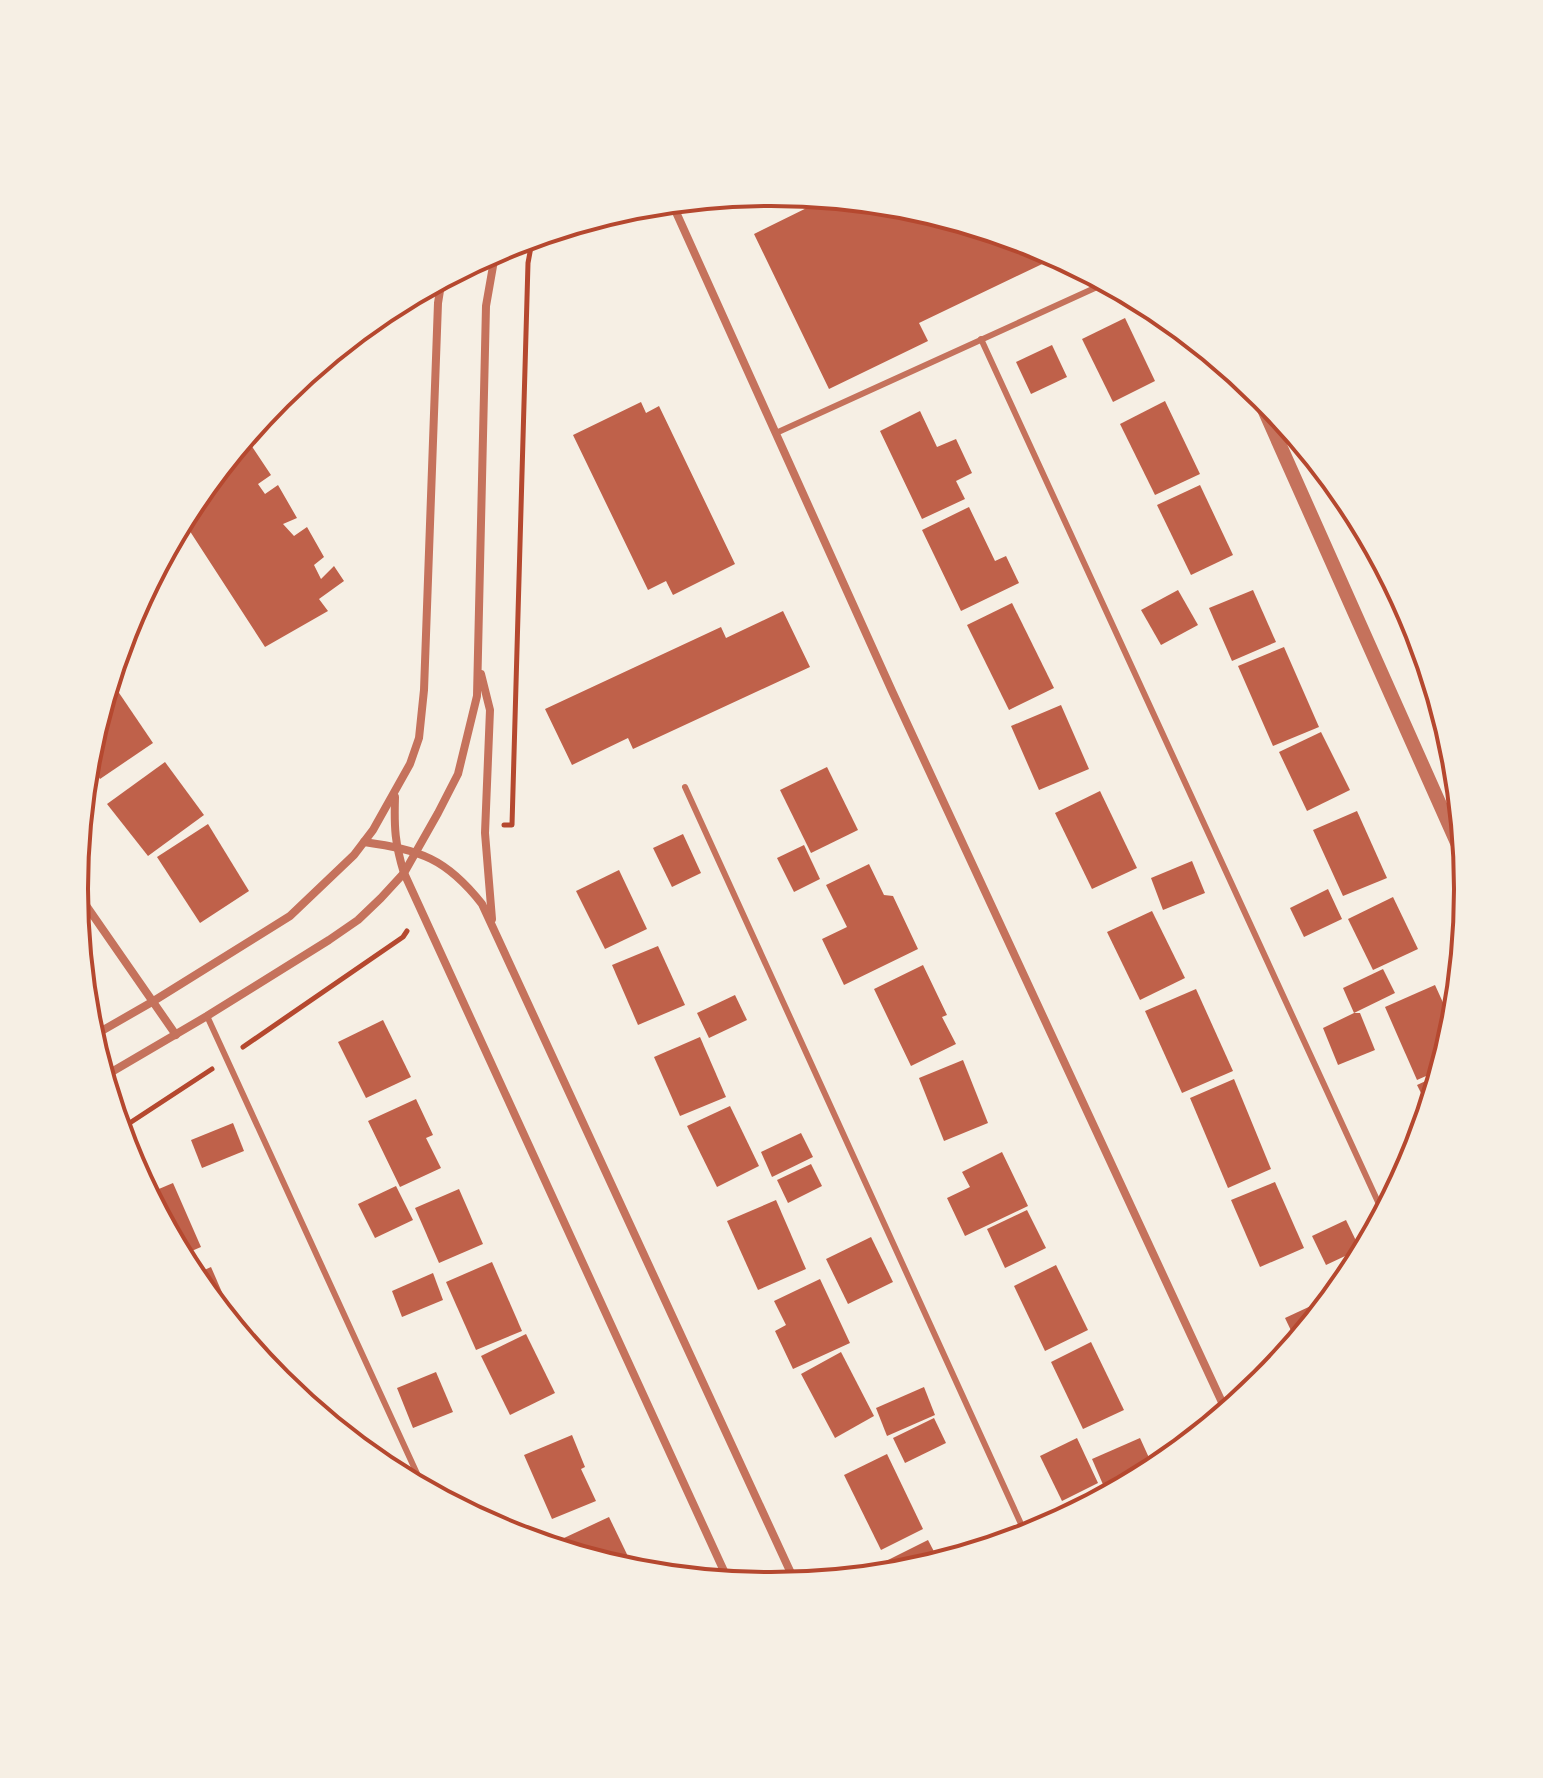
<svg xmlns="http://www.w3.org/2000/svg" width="1543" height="1778" viewBox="0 0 1543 1778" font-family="'DejaVu Sans',sans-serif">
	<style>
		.building { fill: #bf614a }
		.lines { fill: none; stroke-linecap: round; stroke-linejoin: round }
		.path { stroke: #b5482f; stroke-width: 5 }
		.service { stroke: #c5725c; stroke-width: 6 }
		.minor { stroke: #c5725c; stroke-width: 8 }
		.tertiary { stroke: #c5725c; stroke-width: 14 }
		.rim { fill: none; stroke: #b5482f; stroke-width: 4 }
	</style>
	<rect width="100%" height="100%" fill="#f6efe4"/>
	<g class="building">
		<polygon points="829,197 908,205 1039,245 1059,256 919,323 928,341 829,389 754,234"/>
		<polygon points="1125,318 1155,381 1113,402 1082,339"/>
		<polygon points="1052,345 1067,377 1031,394 1016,362"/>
		<polygon points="1165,401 1200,474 1155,495 1120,424"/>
		<polygon points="641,402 646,413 659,406 735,564 673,595 666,581 648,590 573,435"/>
		<polygon points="920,411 937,447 956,439 972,473 956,481 965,499 922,519 880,431"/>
		<polygon points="245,436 271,475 258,484 265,494 278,485 297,518 283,524 294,536 307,527 324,557 314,565 321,579 334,566 344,581 319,599 328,611 265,647 182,519 192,501"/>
		<polygon points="1200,485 1233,555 1191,575 1157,505"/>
		<polygon points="969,507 995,561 1006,556 1019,583 961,611 922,530"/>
		<polygon points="1178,590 1198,625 1161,645 1141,610"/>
		<polygon points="1253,590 1276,642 1232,661 1209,608"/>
		<polygon points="1012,603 1054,688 1009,710 967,625"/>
		<polygon points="783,611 810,667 633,749 628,738 572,765 545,709 721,627 726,638"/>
		<polygon points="1284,647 1319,727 1273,746 1238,666"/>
		<polygon points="113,684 153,743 100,779 87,759 87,752 107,688"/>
		<polygon points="1061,705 1089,769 1039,790 1011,726"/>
		<polygon points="1321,732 1350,790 1307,811 1279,752"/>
		<polygon points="165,762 204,815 148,856 107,804"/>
		<polygon points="827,767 858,830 811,853 780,790"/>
		<polygon points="1100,791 1137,868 1092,889 1055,813"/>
		<polygon points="1357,811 1387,878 1343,896 1313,830"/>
		<polygon points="208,824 249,891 200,923 157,857"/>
		<polygon points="683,834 701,873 672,887 653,848"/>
		<polygon points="804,845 820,879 794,892 777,858"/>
		<polygon points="1192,861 1205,893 1163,910 1151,878"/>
		<polygon points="869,864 884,895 893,896 918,949 844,985 822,939 847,927 826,885"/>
		<polygon points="619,870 647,929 605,949 576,891"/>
		<polygon points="1328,889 1342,919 1304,937 1290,908"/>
		<polygon points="1393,897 1418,949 1373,970 1348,919"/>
		<polygon points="1152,911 1185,978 1140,1000 1107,932"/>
		<polygon points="658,946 685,1005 638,1025 612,965"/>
		<polygon points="923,965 947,1015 942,1017 956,1044 911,1066 874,989"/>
		<polygon points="1383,969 1395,993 1354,1013 1343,988"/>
		<polygon points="1435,985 1455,1029 1442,1069 1417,1080 1385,1007"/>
		<polygon points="1196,989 1233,1071 1182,1093 1145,1011"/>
		<polygon points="735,995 747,1020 709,1038 697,1013"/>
		<polygon points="1354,1013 1360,1013 1375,1050 1338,1065 1323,1028"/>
		<polygon points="383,1020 411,1077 366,1098 338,1042"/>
		<polygon points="700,1037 726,1097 680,1116 654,1057"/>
		<polygon points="963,1060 988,1123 944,1141 919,1078"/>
		<polygon points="1441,1074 1434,1097 1430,1111 1417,1085"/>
		<polygon points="1234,1079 1271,1169 1228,1188 1190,1098"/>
		<polygon points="416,1099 433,1135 426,1138 441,1168 400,1187 368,1121"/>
		<polygon points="730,1106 759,1166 717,1187 687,1126"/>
		<polygon points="233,1123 244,1151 202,1168 191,1140"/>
		<polygon points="801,1133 813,1157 772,1177 761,1152"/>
		<polygon points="1002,1152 1028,1206 965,1236 947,1198 970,1187 962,1172"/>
		<polygon points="811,1164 822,1186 788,1203 777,1180"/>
		<polygon points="1275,1182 1304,1248 1260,1267 1231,1200"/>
		<polygon points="173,1183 201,1247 180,1256 147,1194"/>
		<polygon points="396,1186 413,1220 375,1238 358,1204"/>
		<polygon points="459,1189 483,1244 439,1263 415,1208"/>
		<polygon points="776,1200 806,1269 758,1290 727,1221"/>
		<polygon points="1027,1210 1046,1248 1005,1268 987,1229"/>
		<polygon points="1346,1220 1360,1249 1326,1265 1312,1236"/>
		<polygon points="871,1237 893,1282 848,1304 826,1259"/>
		<polygon points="492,1262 522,1331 476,1350 446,1282"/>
		<polygon points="1056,1265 1088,1330 1045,1351 1014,1286"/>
		<polygon points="211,1267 238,1329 235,1330 191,1276"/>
		<polygon points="433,1273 443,1300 402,1317 392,1291"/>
		<polygon points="820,1279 850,1343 793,1369 775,1331 786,1325 774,1301"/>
		<polygon points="1328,1298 1330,1302 1297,1343 1285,1318"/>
		<polygon points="526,1334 555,1393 510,1415 481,1356"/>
		<polygon points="1091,1342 1124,1410 1083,1429 1051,1362"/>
		<polygon points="841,1352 874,1416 835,1438 801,1374"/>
		<polygon points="436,1372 453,1412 413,1428 397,1388"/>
		<polygon points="924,1387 935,1415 887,1436 876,1408"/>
		<polygon points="934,1418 946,1443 905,1463 893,1438"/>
		<polygon points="572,1435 585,1467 581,1469 596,1501 552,1519 524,1455"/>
		<polygon points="1077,1438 1098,1483 1062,1501 1040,1456"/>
		<polygon points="1140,1438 1155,1471 1108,1496 1092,1459"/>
		<polygon points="887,1454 923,1529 881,1550 844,1475"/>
		<polygon points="609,1517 636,1573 571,1554 564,1538"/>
		<polygon points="928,1540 940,1563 907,1573 892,1575 886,1561"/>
	</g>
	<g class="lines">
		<g class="path">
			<polyline points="504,825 512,825 528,263 533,236"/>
			<polyline points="243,1047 403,937 407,931"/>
			<polyline points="119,1130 212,1069"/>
		</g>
		<g class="service">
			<polyline points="981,339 1384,1215"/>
			<polyline points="776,433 1108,282"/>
			<polyline points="685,787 1027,1537"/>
			<polyline points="207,1016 425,1491"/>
		</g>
		<g class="minor">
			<polyline points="671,201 892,691 1227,1413"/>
			<polyline points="481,674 490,710 485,833 492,919"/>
			<path d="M395 797C394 828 395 844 404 873L729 1582"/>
			<path d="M364 842C420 850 446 858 482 904L796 1584"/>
			<polyline points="74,888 176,1035"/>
			<polyline points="91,1037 152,1002 290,916 354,855 373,830 410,764 419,738 424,690 438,303 442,278"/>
			<polyline points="103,1077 207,1016 329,940 358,920 381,898 404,873 438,813 458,774 477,696 486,306 496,249"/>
		</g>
		<polyline class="tertiary" points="1254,387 1466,863"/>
	</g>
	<path d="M0 0H1543V1778H0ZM88 889a683 683 0 1 1 1366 0a683 683 0 1 1-1366 0Z" fill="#f6efe4" fill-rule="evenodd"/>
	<path class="rim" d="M88 889a683 683 0 1 1 1366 0a683 683 0 1 1-1366 0Z"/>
</svg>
